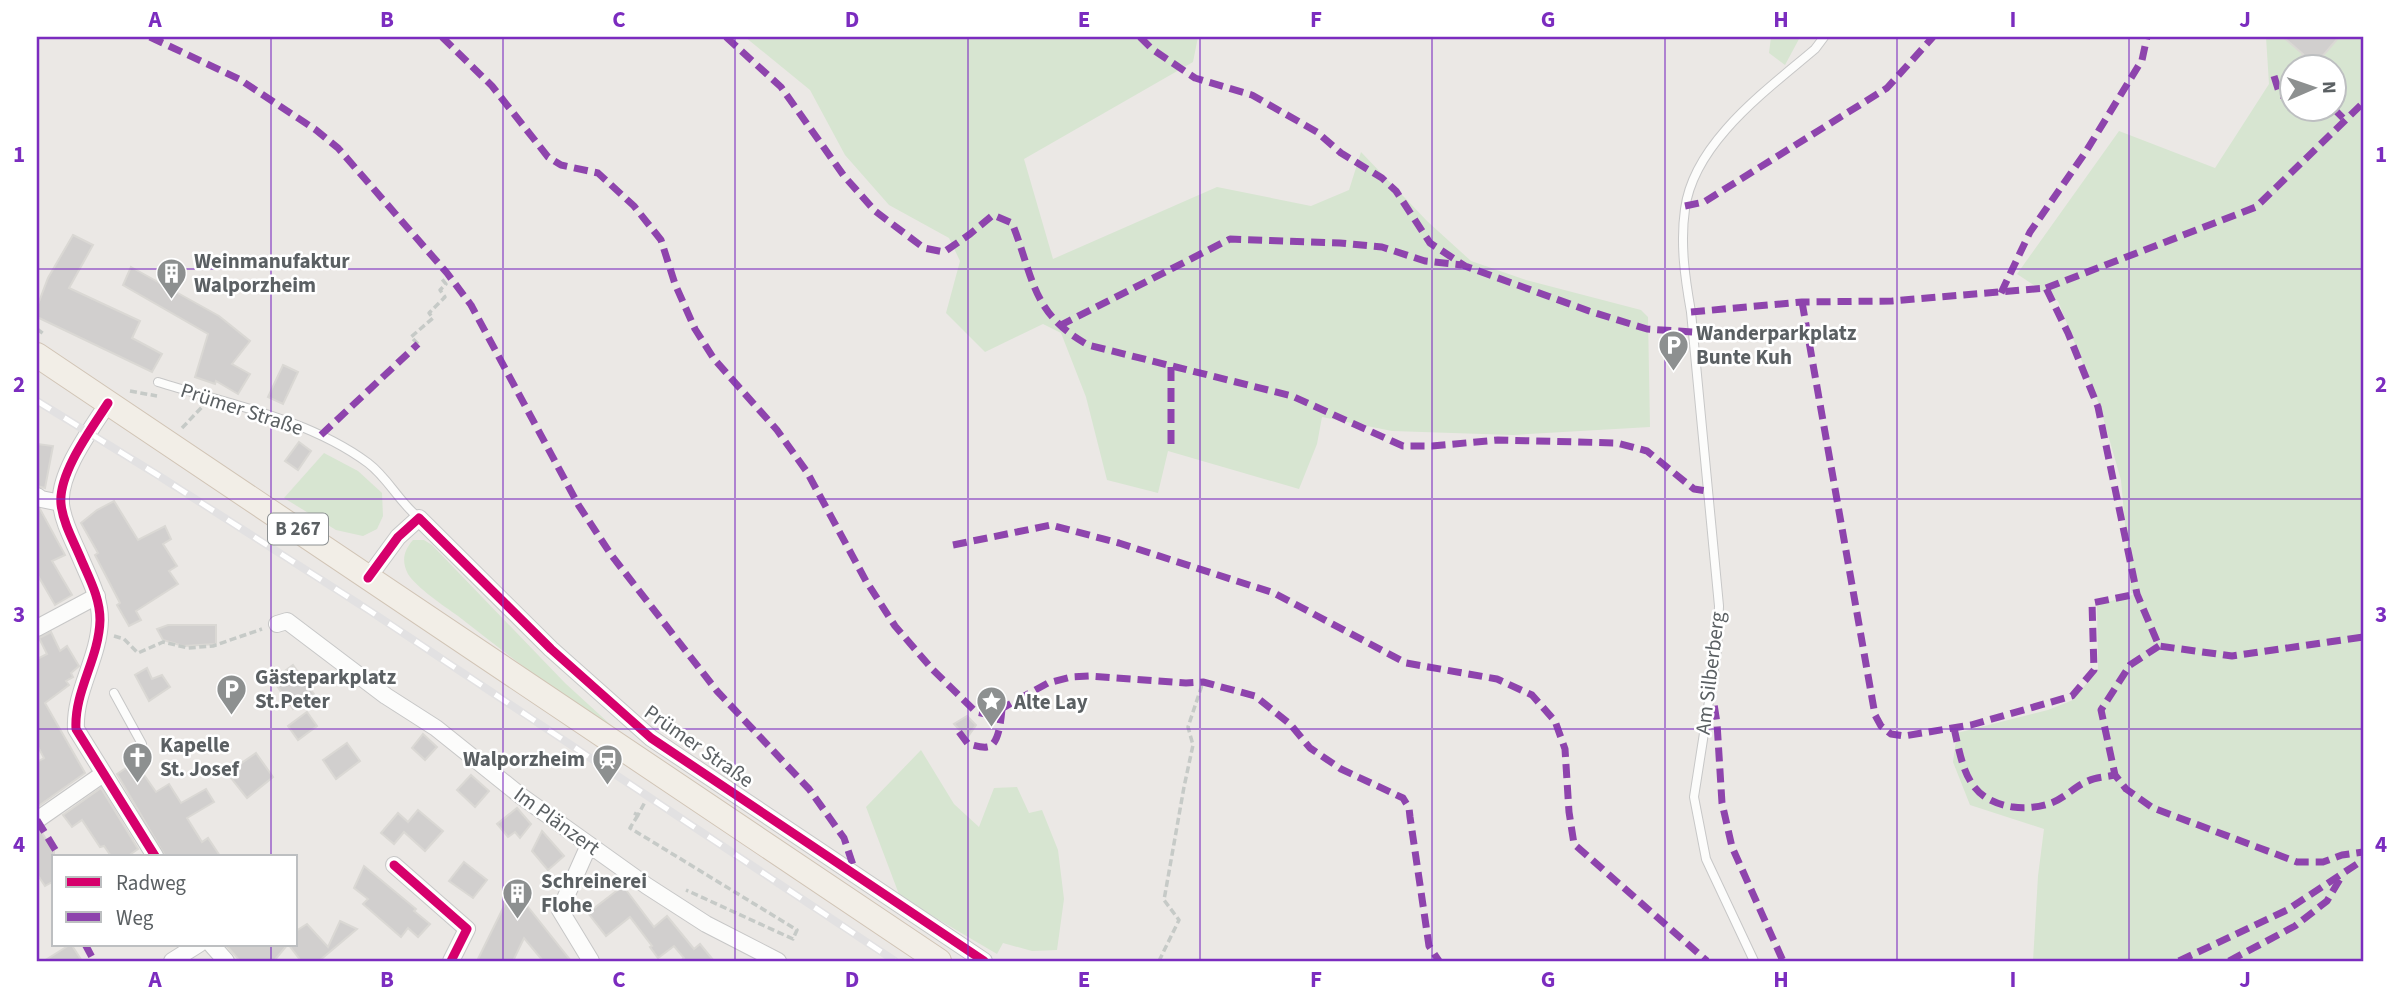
<svg xmlns="http://www.w3.org/2000/svg" width="2400" height="998" viewBox="0 0 2400 998" font-family="'Source Sans 3',sans-serif">
	<style>
		.green { fill: #d7e5d1; fill-rule: evenodd }
		.building { fill: #d1cfce; stroke: #dad8d4; stroke-width: 2 }
		.lines { fill: none; stroke-linecap: round; stroke-linejoin: round }
		.lane-casing { stroke: #c7c7c7; stroke-width: 10 }
		.street-casing { stroke: #c7c7c7; stroke-width: 18 }
		.primary-casing { stroke: #d1c4b5; stroke-width: 26 }
		.path { stroke: #c6cac7; stroke-width: 3.5; stroke-dasharray: 7 3.5; stroke-linecap: butt }
		.lane { stroke: #fcfcfb; stroke-width: 8 }
		.street { stroke: #fcfcfb; stroke-width: 16 }
		.primary { stroke: #f2eee7; stroke-width: 24 }
		.rail-casing { stroke: #e2e1e2; stroke-width: 8 }
		.rail { stroke: #fff; stroke-width: 5; stroke-dasharray: 16; stroke-linecap: butt }
		.quiet { stroke: #8e44ad; stroke-width: 7; stroke-dasharray: 14 7; stroke-linecap: butt }
		.cycleway-casing { stroke: #fff; stroke-width: 13 }
		.cycleway { stroke: #d6006c; stroke-width: 9 }
		.grid { fill: none; stroke: #7b2cbf; stroke-width: 2; stroke-opacity: 0.55 }
		.labels { text-anchor: middle; dominant-baseline: central; stroke-width: 5; stroke-linejoin: round; paint-order: stroke }
		.shield { fill: #fff; stroke: #8c9092; stroke-width: 2 }
		.shield-label { font-size: 19px; font-weight: bold; fill: #5b6063 }
		.poi-label { font-size: 21px; font-weight: bold; fill: #5b6063; stroke: #fff; text-anchor: start }
		.street-label { font-size: 21px; fill: #5b6063; stroke: #fff }
		.neatline { fill: none; stroke: #7b2cbf; stroke-width: 2.5 }
		.grid-label { font-size: 23px; text-anchor: middle; font-weight: bold; fill: #7b2cbf }
	</style>
	<rect width="100%" height="100%" fill="#ebe8e5"/>
	<g class="green">
		<polygon points="745,37 1198,37 1193,62 1024,159 1053,259 1217,187 1311,206 1349,190 1361,152 1427,221 1471,261 1526,280 1641,310 1648,317 1650,427 1513,435 1392,431 1322,417 1317,444 1299,489 1168,451 1158,493 1107,480 1086,397 1061,333 1043,324 985,352 946,313 960,261 949,238 889,205 845,155 810,90"/>
		<polygon points="1771,37 1799,39 1785,65 1769,53"/>
		<path d="M2266 37H2363V961H2033L2038 876 2044 829 1970 805 1953 762 1957 733 2048 710 2073 700 2098 669 2097 605 2136 594 2131 593 2121 480 2100 407 2058 301 2017 274 2119 131 2215 168 2269 84ZM2292 66H2334V108H2292Z"/>
		<polygon points="324,453 358,471 382,493 383,516 377,529 363,536 336,530 284,498"/>
		<path d="M413 540H424L432 545 565 683 624 737C566 700 512 658 458 616 444 606 417 588 408 574 401 561 404 550 413 540Z"/>
		<polygon points="921,750 954,804 979,827 994,788 1017,787 1029,813 1042,810 1058,850 1064,899 1057,950 1032,951 1003,943 997,954 900,897 866,807"/>
	</g>
	<g class="building">
		<polygon points="2283,37 2339,37 2314,66 2293,66 2303,54"/>
		<polygon points="73,235 93,245 69,288 140,321 132,338 162,354 152,372 37,317 37,307 48,278"/>
		<polygon points="131,267 219,316 250,341 232,364 250,374 238,394 216,381 215,384 195,377 208,334 123,285"/>
		<polygon points="283,365 298,372 283,404 268,397"/>
		<polygon points="299,442 311,451 298,470 285,461"/>
		<polygon points="37,444 53,446 45,488 37,486"/>
		<polygon points="114,501 138,540 165,526 171,539 163,544 177,566 169,571 178,584 136,611 141,620 129,626 117,605 120,603 95,555 98,553 81,523 97,510"/>
		<polygon points="37,508 40,509 65,555 52,561 72,595 55,605 37,574"/>
		<polygon points="168,625 216,625 216,644 183,646 163,640 157,629"/>
		<polygon points="51,632 60,651 67,646 79,666 71,673 73,677 66,681 69,685 45,703 85,773 37,807 37,762 44,758 37,745 37,659 47,654 39,638"/>
		<polygon points="293,665 314,694 293,709 273,680"/>
		<polygon points="147,668 152,679 162,675 170,687 149,701 135,675"/>
		<polygon points="307,712 317,726 298,740 288,726"/>
		<polygon points="967,716 976,725 967,738 954,724"/>
		<polygon points="423,734 437,747 425,760 412,748"/>
		<polygon points="347,743 360,761 336,779 323,760"/>
		<polygon points="256,753 273,777 247,798 227,773"/>
		<polygon points="135,762 156,792 169,784 181,803 206,789 214,802 187,818 202,842 208,838 220,856 165,856 117,774"/>
		<polygon points="471,775 489,791 475,807 457,790"/>
		<polygon points="101,788 138,849 128,856 111,856 104,846 100,847 82,820 72,827 63,815"/>
		<polygon points="517,808 531,824 520,838 515,832 508,837 497,824"/>
		<polygon points="418,810 443,831 425,851 404,832 394,844 381,833 398,813 408,822"/>
		<polygon points="37,830 40,830 54,851 54,881 45,886 37,874"/>
		<polygon points="542,831 564,856 548,870 532,851"/>
		<polygon points="464,862 487,880 473,898 449,881"/>
		<polygon points="364,866 416,909 414,911 430,924 418,937 408,928 401,937 363,904 368,899 354,888"/>
		<polygon points="623,886 654,927 667,916 694,949 700,944 714,961 680,961 684,958 674,946 658,958 650,947 652,946 630,917 606,936 588,913"/>
		<polygon points="510,894 524,902 571,961 543,961 524,938 513,961 477,961"/>
		<polygon points="340,921 357,929 319,961 301,961 288,944 274,961 240,961 225,944 296,944 296,931 307,924 328,947"/>
		<polygon points="71,944 82,961 44,961"/>
	</g>
	<g class="lines">
		<defs>
			<g id="lane">
				<path d="M158 382C228 404 309 419 368 463 388 478 399 502 419 518"/>
				<polyline points="114,693 142,744"/>
				<path d="M1754 961 1706 859 1694 797 1717 650 1719 606 1691 312C1685 278 1680 244 1685 209 1694 142 1767 90 1815 49L1824 37"/>
			</g>
			<g id="street">
				<path d="M108 403C92 428 58 473 61 504 63 523 74 542 81 559 90 580 100 598 100 620 99 659 74 691 76 729L155 856"/>
				<polyline points="37,496 41,499 61,503"/>
				<polyline points="368,578 398,537 419,518 551,649 651,738 984,961"/>
				<polyline points="277,624 287,621 386,696 436,728 521,796 647,886 706,924 778,961"/>
				<polyline points="37,628 97,596"/>
				<polyline points="37,820 103,774"/>
				<polyline points="589,845 560,910 591,961"/>
				<polyline points="394,865 467,929 451,961"/>
				<polyline points="211,944 226,961"/>
				<polyline points="172,961 199,944"/>
			</g>
			<polyline id="primary" points="37,355 939,961"/>
		</defs>
		<use href="#lane" class="lane-casing"/>
		<use href="#street" class="street-casing"/>
		<use href="#primary" class="primary-casing"/>
		<g class="path">
			<polyline points="37,329 45,335"/>
			<polyline points="418,344 411,337 433,318 429,313 445,297 440,290 446,284 441,278"/>
			<polyline points="130,391 157,396"/>
			<polyline points="182,428 202,407"/>
			<polyline points="114,636 124,639 138,653 163,642 188,648 213,646 262,629"/>
			<polyline points="634,813 638,815 645,802"/>
			<polyline points="638,815 630,828 797,930 793,939 686,890"/>
			<polyline points="1159,961 1179,920 1164,900 1184,787 1193,745 1188,727 1203,682"/>
		</g>
		<use href="#lane" class="lane"/>
		<use href="#street" class="street"/>
		<use href="#primary" class="primary"/>
		<defs>
			<polyline id="rail" points="37,401 156,474 370,611 895,961"/>
		</defs>
		<use href="#rail" class="rail-casing"/>
		<use href="#rail" class="rail"/>
		<g class="quiet">
			<polyline points="150,37 239,79 316,130 338,148 447,273 471,305 579,506 612,556 717,691 809,789 844,838 856,874"/>
			<polyline points="442,37 492,86 548,157 561,165 598,173 634,206 661,240 675,284 695,329 714,359 777,430 807,472 866,581 895,626 933,670 976,712 990,715 1048,683 1071,677 1089,676 1186,683 1203,682 1255,696 1290,724 1310,748 1341,769 1403,798 1409,808 1410,817 1429,946 1439,961"/>
			<path d="M726 37 781 87 844 176 875 211 924 248 944 252 970 234 993 215 1012 223C1034 278 1031 313 1088 345L1292 396 1403 446H1432L1498 440 1617 443 1647 451 1694 489 1707 491"/>
			<polyline points="1140,37 1152,49 1195,78 1252,95 1317,132 1341,153 1382,178 1396,191 1430,243 1465,266 1589,311 1647,329 1693,332"/>
			<polyline points="2274,76 2280,95 2292,98"/>
			<polyline points="2333,108 2345,120"/>
			<polyline points="1685,206 1704,202 1887,88 1933,37"/>
			<polyline points="2046,288 2256,207 2363,103"/>
			<polyline points="2001,293 2030,232 2085,153 2142,60 2147,37"/>
			<polyline points="1802,302 1875,715 1881,726 1891,734 1904,736 1971,725 2072,696 2094,670 2092,603 2137,594"/>
			<polyline points="1691,312 1802,302 1892,301 2046,288 2068,333 2098,407 2137,594 2159,646 2232,656 2363,637"/>
			<polyline points="1059,326 1230,239 1340,243 1382,247 1425,261 1462,265"/>
			<polyline points="321,435 418,344"/>
			<polyline points="1171,444 1171,366"/>
			<polyline points="953,545 1051,525 1119,543 1274,593 1406,663 1497,679 1532,695 1555,721 1565,749 1569,812 1574,844 1707,961"/>
			<polyline points="2159,646 2130,665 2101,710 2115,775 2126,789 2153,808 2297,862 2323,862 2342,855 2363,852"/>
			<polyline points="1711,685 1717,723 1722,803 1732,847 1783,961"/>
			<path d="M1954 728C1963 768 1967 800 2013 807 2025 809 2040 807 2051 803 2065 798 2075 786 2088 781 2096 777 2106 777 2115 775"/>
			<path d="M959 732 968 744C974 745 981 748 987 747 999 746 1001 719 1002 709"/>
			<polyline points="37,820 59,856"/>
			<polyline points="85,944 94,961"/>
			<polyline points="2179,961 2287,910 2363,860"/>
			<polyline points="2229,961 2295,926 2327,901 2343,874"/>
		</g>
		<defs>
			<g id="cycleway">
				<path d="M108 403C92 428 58 473 61 504 63 523 74 542 81 559 90 580 100 598 100 620 99 659 74 691 76 729L155 856"/>
				<polyline points="368,578 398,537 419,518 551,649 651,738 984,961"/>
				<polyline points="394,865 467,929 451,961"/>
			</g>
		</defs>
		<use href="#cycleway" class="cycleway-casing"/>
		<use href="#cycleway" class="cycleway"/>
	</g>
	<path class="grid" d="M271 37V856M503 37V961M735 37V961M968 37V961M1200 37V961M1432 37V961M1665 37V961M1897 37V961M2129 37V961M37 269H2363M37 499H2363M37 729H2363M271 944V961"/>
	<defs>
		<symbol id="building-pin" viewBox="-11 -11 22 30"><path d="M0 17L-7.5 6A9.5 9.5 0 1 1 7.5 6Z" fill="#8d9090" stroke="#fff"/><path d="M-4-6H4V6H1V3H-1V6H-4ZM-2.5-4.3h1.7v1.8h-1.7ZM.8-4.3h1.7v1.8H.8ZM-2.5-1h1.7V.8h-1.7ZM.8-1h1.7V.8H.8Z" fill="#fff"/></symbol>
		<symbol id="parking-pin" viewBox="-11 -11 22 30"><path d="M0 17L-7.5 6A9.5 9.5 0 1 1 7.5 6Z" fill="#8d9090" stroke="#fff"/><path d="M-3.5-5.5H1a3.5 3.5 0 0 1 0 7H-1V5.5H-3.5ZM-1-3.4V-.6H.8a1.4 1.4 0 0 0 0-2.8Z" fill="#fff"/></symbol>
		<symbol id="sight-pin" viewBox="-11 -11 22 30"><path d="M0 17L-7.5 6A9.5 9.5 0 1 1 7.5 6Z" fill="#8d9090" stroke="#fff"/><path d="M0-6L1.8-2.2L6-1.7L2.9 1.2L3.7 5.4L0 3.3L-3.7 5.4L-2.9 1.2L-6-1.7L-1.8-2.2Z" fill="#fff"/></symbol>
		<symbol id="church-pin" viewBox="-11 -11 22 30"><path d="M0 17L-7.5 6A9.5 9.5 0 1 1 7.5 6Z" fill="#8d9090" stroke="#fff"/><path d="M-1.2-6h2.4v3.5h3.3v2.4h-3.3V6h-2.4V-.1h-3.3v-2.4h3.3Z" fill="#fff"/></symbol>
		<symbol id="station-pin" viewBox="-11 -11 22 30"><path d="M0 17L-7.5 6A9.5 9.5 0 1 1 7.5 6Z" fill="#8d9090" stroke="#fff"/><path d="M-3-6H3Q5-6 5-4V2Q5 4 3 4L4.5 6H3L1.5 4h-3L-3 6H-4.5L-3 4Q-5 4-5 2V-4Q-5-6-3-6ZM-3.5-4v3h7v-3ZM-3.5 1v1.5H-2V1ZM2 1v1.5H3.5V1Z" fill="#fff"/></symbol>
	</defs>
	<g fill-rule="evenodd">
		<use href="#building-pin" x="154" y="256" width="35" height="47"/>
		<use href="#parking-pin" x="1656" y="328" width="35" height="47"/>
		<use href="#parking-pin" x="214" y="672" width="35" height="47"/>
		<use href="#sight-pin" x="974" y="684" width="35" height="47"/>
		<use href="#church-pin" x="120" y="740" width="35" height="47"/>
		<use href="#station-pin" x="590" y="742" width="35" height="47"/>
		<use href="#building-pin" x="500" y="876" width="35" height="47"/>
	</g>
	<g class="labels">
		<rect class="shield" x="268" y="513.5" width="60" height="31" rx="5"/>
		<g class="shield-label">
			<text x="298" y="529">B 267</text>
		</g>
		<g class="poi-label">
			<text x="194" y="261">Weinmanufaktur<tspan x="194" dy="24">Walporzheim</tspan></text>
			<text x="1696" y="333">Wanderparkplatz<tspan x="1696" dy="24">Bunte Kuh</tspan></text>
			<text x="255" y="677">Gästeparkplatz<tspan x="255" dy="24">St.Peter</tspan></text>
			<text x="1014" y="702">Alte Lay</text>
			<text x="160" y="745">Kapelle<tspan x="160" dy="24">St. Josef</tspan></text>
			<text x="585" y="759" text-anchor="end">Walporzheim</text>
			<text x="541" y="881">Schreinerei<tspan x="541" dy="24">Flohe</tspan></text>
		</g>
		<g class="street-label">
			<text transform="translate(242 409) rotate(18)">Prümer Straße</text>
			<text transform="translate(1710 673) rotate(-83)">Am Silberberg</text>
			<text transform="translate(699 746) rotate(35)">Prümer Straße</text>
			<text transform="translate(557 821) rotate(36)">Im Plänzert</text>
		</g>
	</g>
	<rect width="2400" height="998" fill="none" stroke="#ffffff" stroke-width="77"/>
	<rect x="52" y="855" width="245" height="91" fill="#ffffff" stroke="#bdbfc1" stroke-width="2"/>
	<rect x="66" y="877" width="35" height="10" fill="#d6006c" stroke="#bdbfc1" stroke-width="2"/>
	<text x="116" y="890" font-size="21" fill="#5b6063">Radweg</text>
	<rect x="66" y="912" width="35" height="10" fill="#8e44ad" stroke="#bdbfc1" stroke-width="2"/>
	<text x="116" y="925" font-size="21" fill="#5b6063">Weg</text>
	<g transform="translate(2313 88) rotate(88)"><circle r="33" fill="#ffffff" stroke="#bdbfc1" stroke-width="2"/>
	<path d="M0-5L12 26L0 18L-12 26Z" fill="#8d9090"/>
	<text y="-10" font-size="19" font-weight="bold" text-anchor="middle" fill="#5b6063">N</text>
	</g>
	<rect x="38" y="38" width="2324" height="922" class="neatline"/>
	<g class="grid-label">
		<text x="155" y="27">A</text>
		<text x="387" y="27">B</text>
		<text x="619" y="27">C</text>
		<text x="852" y="27">D</text>
		<text x="1084" y="27">E</text>
		<text x="1316" y="27">F</text>
		<text x="1548" y="27">G</text>
		<text x="1781" y="27">H</text>
		<text x="2013" y="27">I</text>
		<text x="2245" y="27">J</text>
		<text x="19" y="162">1</text>
		<text x="2381" y="162">1</text>
		<text x="19" y="392">2</text>
		<text x="2381" y="392">2</text>
		<text x="19" y="622">3</text>
		<text x="2381" y="622">3</text>
		<text x="19" y="852">4</text>
		<text x="2381" y="852">4</text>
		<text x="155" y="987">A</text>
		<text x="387" y="987">B</text>
		<text x="619" y="987">C</text>
		<text x="852" y="987">D</text>
		<text x="1084" y="987">E</text>
		<text x="1316" y="987">F</text>
		<text x="1548" y="987">G</text>
		<text x="1781" y="987">H</text>
		<text x="2013" y="987">I</text>
		<text x="2245" y="987">J</text>
	</g>
</svg>
